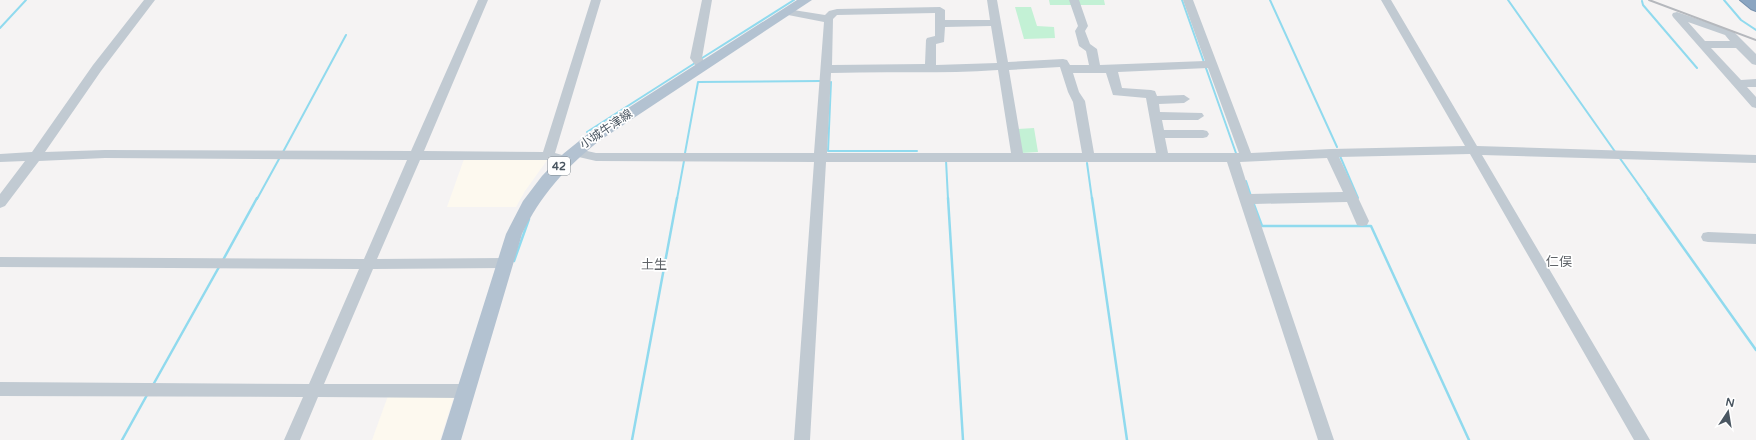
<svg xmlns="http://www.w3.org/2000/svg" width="1756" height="440" viewBox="0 0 1756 440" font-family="'Varela Round','Noto Sans JP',sans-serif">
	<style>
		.commercial { fill: #fdf9ef }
		.green { fill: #c3f1d5 }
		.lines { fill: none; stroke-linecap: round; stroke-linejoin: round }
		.stream-far1 { stroke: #90daee; stroke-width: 2 }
		.stream { stroke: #90daee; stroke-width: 2.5 }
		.highway-casing { stroke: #7690ad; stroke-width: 2 }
		.minor { fill: #c1cad2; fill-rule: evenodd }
		.major { fill: #b3c2d1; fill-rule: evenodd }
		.highway { fill: #8ba5c1; fill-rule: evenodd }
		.rail { stroke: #b5b8bd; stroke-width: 2 }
		.labels { text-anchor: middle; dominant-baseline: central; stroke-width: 3.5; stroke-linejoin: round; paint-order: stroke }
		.shield { fill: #fff; stroke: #808990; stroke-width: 1 }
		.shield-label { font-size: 11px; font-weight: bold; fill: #4a5661 }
		.street-label { font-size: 12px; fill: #4a5661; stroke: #fff }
		.neighbourhood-label { font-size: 13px; fill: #5f6368; stroke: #fff }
	</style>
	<rect width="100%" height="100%" fill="#f5f3f3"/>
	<g class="commercial">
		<polygon points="464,159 548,159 525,191 516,207 447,207"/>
		<polygon points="389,393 455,393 440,440 372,440"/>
	</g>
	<g class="green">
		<polygon points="1049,0 1104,0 1105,5 1050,5"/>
		<polygon points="1015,7 1031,7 1037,26 1054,27 1055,38 1024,39"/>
		<polygon points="1034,128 1038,152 1022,153 1018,129"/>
	</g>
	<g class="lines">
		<g class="stream-far1">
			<polyline points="1182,0 1237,156"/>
			<polyline points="1270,0 1337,147"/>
			<polyline points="1508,0 1616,153"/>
			<polyline points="1724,0 1741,20 1756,30"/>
			<polyline points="1642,1 1643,5 1697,68"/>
			<polyline points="0,28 26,0"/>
			<polyline points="699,60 794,0"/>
			<polyline points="831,82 828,151 917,151"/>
			<polyline points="587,132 695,63"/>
			<polyline points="283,152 346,35"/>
			<polyline points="685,153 698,82 820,81"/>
			<polyline points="1340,156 1358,198"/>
			<polyline points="1619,157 1649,199"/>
			<polyline points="946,160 948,199"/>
			<polyline points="1087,163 1092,199"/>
			<polyline points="1246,181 1251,196"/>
			<polyline points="257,199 279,159"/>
			<polyline points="677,199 684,161"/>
		</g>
		<g class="stream">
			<polyline points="948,198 963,440"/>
			<polyline points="1092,198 1127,440"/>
			<polyline points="1648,198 1756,350"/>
			<polyline points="1253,202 1262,226 1371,226 1469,440"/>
			<polyline points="223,260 257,198"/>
			<polyline points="514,261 529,219"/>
			<polyline points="153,385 219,267"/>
			<polyline points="122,440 147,395"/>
			<polyline points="632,440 677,198"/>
		</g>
		<defs>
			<polygon id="highway" points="1740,0 1756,0 1756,11 1751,9"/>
		</defs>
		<use href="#highway" class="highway-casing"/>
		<g class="minor">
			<polygon points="144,0 155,0 101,71 45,152 105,150 411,151 478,0 488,0 424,151 543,152 591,0 601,0 555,153 569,157 571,160 569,163 565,164 548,160 420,160 377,259 504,258 509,259 511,263 509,267 504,268 373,269 324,384 465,384 470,386 472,391 470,396 465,398 318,397 300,440 284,440 303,397 0,396 0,382 309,384 359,269 0,267 0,257 364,259 407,160 105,158 39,161 5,206 0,208 0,194 25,161 0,162 0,154 32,152 93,65"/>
			<polygon points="702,0 712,0 702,58 708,66 702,70 698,69 690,58"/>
			<path d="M987 0H997L1008 62 1063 59 1067 60 1070 65H1089L1086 51 1079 46 1075 31 1078 26 1069 0H1079L1088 26 1085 31 1090 44 1097 49 1100 65 1205 61 1183 0H1193L1251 153 1331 149 1465 146 1381 0H1391L1477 146 1756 155V163L1482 155 1650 440H1634L1470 154 1339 157 1369 221 1367 225 1362 226 1357 225 1347 202 1254 204 1334 440H1318L1227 162H826L810 440H794L814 162 596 161 570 155 568 152 570 149 574 148 596 153H814L824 22 783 14 782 12 783 10 787 9 825 15 829 11 837 9 940 7 945 10V20H990ZM935 13V36L927 38 926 40 925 64 832 65 833 19 837 15ZM991 26 997 63 936 65V44L944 42 945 27ZM1060 67 1068 92 1073 102 1082 153H1023L1009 70ZM1208 68 1239 153H1168L1165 138H1203L1207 137 1209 134 1207 131 1203 130H1164L1162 120H1198L1204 116 1202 113 1160 112 1159 104 1184 103 1190 99 1184 95 1157 96 1155 91 1151 90 1122 88 1118 72ZM998 70 1011 153H827L831 73C887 71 942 74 998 70ZM1073 73H1106L1113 95 1146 98 1156 153H1094L1085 101 1079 92ZM1327 158 1343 192 1250 194 1240 162Z"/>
			<path d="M1677 12 1733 31 1756 54V65L1752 64 1736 48H1711L1741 80 1756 79V87H1747L1756 97V108L1752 107 1673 17 1672 15 1673 13ZM1688 22 1725 35 1730 41H1705Z"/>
			<polygon points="1708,232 1756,234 1756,244 1708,242 1703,241 1701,237 1703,233"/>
		</g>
		<path class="major" d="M797 0H812L599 141C566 167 540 196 522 234L461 440H441L506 234 523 201 542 176 563 154 589 133Z"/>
		<use href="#highway" class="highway"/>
		<polyline class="rail" points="1649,0 1756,40"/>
	</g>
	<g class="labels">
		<rect class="shield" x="548" y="157" width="22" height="18" rx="3"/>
		<g class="shield-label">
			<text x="559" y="166">42</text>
		</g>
		<g class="street-label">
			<text transform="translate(606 129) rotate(-34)">小城牛津線</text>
		</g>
		<g class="neighbourhood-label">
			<text x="1559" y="262">仁俣</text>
			<text x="654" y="265">土生</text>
		</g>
	</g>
	<g transform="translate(1728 412) rotate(12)" stroke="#ffffff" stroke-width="3" paint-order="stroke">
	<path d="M0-3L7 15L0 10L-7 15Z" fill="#4a5661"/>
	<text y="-6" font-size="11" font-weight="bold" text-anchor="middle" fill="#4a5661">N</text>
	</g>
</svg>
